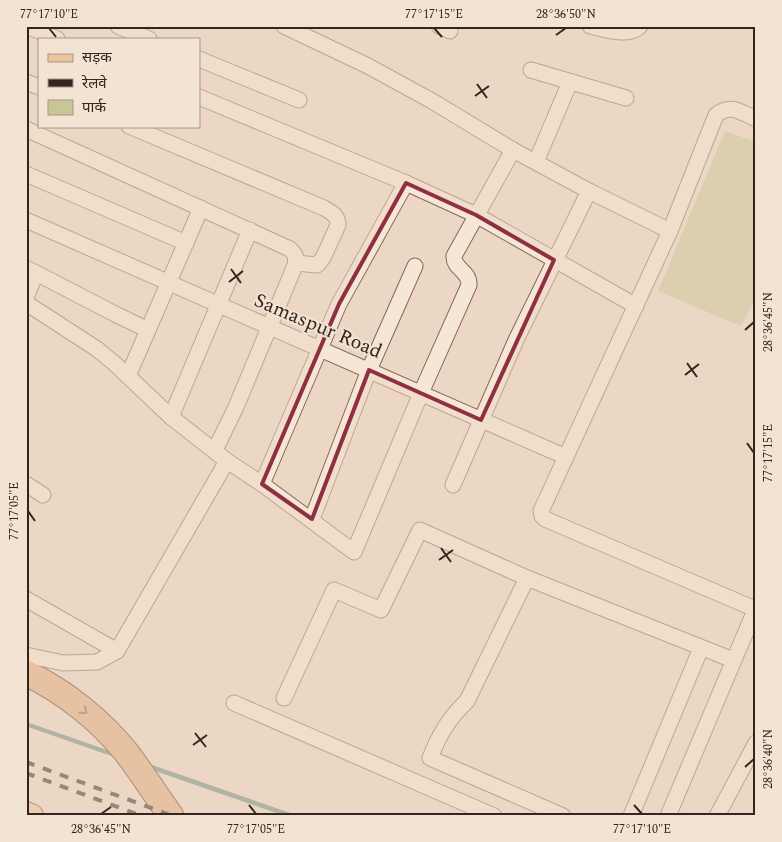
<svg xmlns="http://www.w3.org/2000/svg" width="782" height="842" viewBox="0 0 782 842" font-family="Spectral,'Noto Sans Devanagari',serif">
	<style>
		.green { fill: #c8c598 }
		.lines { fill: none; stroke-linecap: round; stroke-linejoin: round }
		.stream { stroke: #6c8b7e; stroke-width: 4.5 }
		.minor-casing { stroke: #84695b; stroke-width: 17 }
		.primary-casing { stroke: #52392f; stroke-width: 26 }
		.trunk-casing { stroke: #52392f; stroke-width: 27 }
		.minor { stroke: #f6e6d5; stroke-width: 15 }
		.primary { stroke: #ecc49d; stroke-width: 24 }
		.trunk { stroke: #e0a67b; stroke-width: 25 }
		.rail { stroke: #35251e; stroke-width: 4; stroke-dasharray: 9 9; stroke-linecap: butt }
		.oneway { stroke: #825f48 }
		.marked { fill: none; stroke: #8f2f42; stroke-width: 4; stroke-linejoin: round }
		.ticks { fill: none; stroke: #35251e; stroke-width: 2 }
		.labels { text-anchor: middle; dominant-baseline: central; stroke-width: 4; stroke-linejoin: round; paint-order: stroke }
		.street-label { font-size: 20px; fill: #35251e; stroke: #f3e3d2 }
		.neatline { fill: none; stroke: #35251e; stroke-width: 2 }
		.ticks-label { font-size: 12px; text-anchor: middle; fill: #35251e }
	</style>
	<rect width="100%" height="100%" fill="#ebd7c3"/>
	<polygon class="green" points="725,131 756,142 756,297 741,326 658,291"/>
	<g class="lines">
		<g class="stream">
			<polyline points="26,724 115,755"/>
			<polyline points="148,766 292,816"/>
		</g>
		<defs>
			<g id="minor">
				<polyline points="27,26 57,39"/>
				<polyline points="118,26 149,39"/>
				<polyline points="284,26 368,66 432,101 513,150 589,191 670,231"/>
				<polyline points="439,26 450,31"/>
				<path d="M590 26C604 29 630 38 640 26"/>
				<polyline points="199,59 299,100"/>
				<polyline points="531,70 626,98"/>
				<polyline points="26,82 39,87"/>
				<path d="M129 126 324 208C332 213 338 215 338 225L323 258 317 265 296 263"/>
				<polyline points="26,129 290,249 295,255 296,263 236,407 215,450"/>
				<polyline points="536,162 570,82"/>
				<polyline points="26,174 186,243"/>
				<polyline points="406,183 476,215 636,306"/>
				<polyline points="26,220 566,457"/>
				<polyline points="26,268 36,273 26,297"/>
				<polyline points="36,273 115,314 148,330 128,376"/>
				<polyline points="26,303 97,349 114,363 171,417 227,461 262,484 339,304 406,183 199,97"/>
				<polyline points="148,330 201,208"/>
				<polyline points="171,417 250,230"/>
				<polyline points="26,484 43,495"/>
				<path d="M262 484 354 552 421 393 469 285C470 271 453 269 454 256L513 150"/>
				<polyline points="453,485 516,340 589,191"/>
				<polyline points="312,519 369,370 415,266"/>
				<path d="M527 578 467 701C449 718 439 735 430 758L563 816"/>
				<polyline points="26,599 117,651"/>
				<path d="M755 609 545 519 542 516 541 511 670 231 716 115C731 103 740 112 756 119"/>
				<polyline points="26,655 63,663 97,662 117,651 227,461"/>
				<polyline points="284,698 334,590 381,610 420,530 527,578 733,660"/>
				<polyline points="234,703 494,816"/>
				<polyline points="631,816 701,648"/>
				<polyline points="668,816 756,608"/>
				<polyline points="717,816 756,743"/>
			</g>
			<polyline id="primary" points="26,814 31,816"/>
			<path id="trunk" d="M26 673C64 691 100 720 126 752 142 773 156 795 171 816"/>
		</defs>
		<use href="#minor" class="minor-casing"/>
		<use href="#primary" class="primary-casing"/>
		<use href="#trunk" class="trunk-casing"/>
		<use href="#minor" class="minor"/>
		<use href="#primary" class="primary"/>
		<use href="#trunk" class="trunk"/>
		<g class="rail">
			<polyline points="26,762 173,816"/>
			<polyline points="26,773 142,816"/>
		</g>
	</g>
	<defs><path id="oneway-chevron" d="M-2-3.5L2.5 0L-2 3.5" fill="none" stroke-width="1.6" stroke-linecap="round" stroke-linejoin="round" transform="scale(1.25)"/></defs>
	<use class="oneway" href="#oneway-chevron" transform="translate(84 711) rotate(39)"/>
	<path d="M0 0H782V842H0ZM406 183 476 215 554 260 481 420 369 370 312 519 262 484 339 304Z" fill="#ebd7c3" fill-opacity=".55" fill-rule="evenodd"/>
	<path class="marked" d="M406 183 476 215 554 260 481 420 369 370 312 519 262 484 339 304Z"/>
	<path class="ticks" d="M49 28 56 37M434 28 442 37M556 35 566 28M477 84 487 98M475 96 489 86M231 269 241 283M229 282 243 271M745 330 754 322M687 363 697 377M685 375 699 364M747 443 754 453M28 511 35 521M441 548 451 562M439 560 453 550M195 733 206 747M193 745 207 735M745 767 754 759M249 805 256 814M634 805 642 814M101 814 111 807"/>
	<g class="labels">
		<g class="street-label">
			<text transform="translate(318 326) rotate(23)">Samaspur Road</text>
		</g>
	</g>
	<rect width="782" height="842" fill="none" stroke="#f3e3d2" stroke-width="55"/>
	<rect x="38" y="38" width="162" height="90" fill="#f3e3d2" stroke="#a7978a"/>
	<rect x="48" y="54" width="25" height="8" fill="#ecc49d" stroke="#a7978a"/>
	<text x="82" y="62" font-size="15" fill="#35251e">सड़क</text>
	<rect x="48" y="79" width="25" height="8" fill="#35251e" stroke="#a7978a"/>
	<text x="82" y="88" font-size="15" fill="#35251e">रेलवे</text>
	<rect x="48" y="100" width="25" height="15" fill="#c8c598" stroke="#a7978a"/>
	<text x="82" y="112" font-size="15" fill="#35251e">पार्क</text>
	<rect x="28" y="28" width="726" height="786" class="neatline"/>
	<g class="ticks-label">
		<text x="49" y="18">77°17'10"E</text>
		<text x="434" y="18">77°17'15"E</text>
		<text x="566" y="18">28°36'50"N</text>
		<text transform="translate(768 322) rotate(-90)" y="4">28°36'45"N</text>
		<text transform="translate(768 453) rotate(-90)" y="4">77°17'15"E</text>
		<text transform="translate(14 511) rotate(-90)" y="4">77°17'05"E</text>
		<text transform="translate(768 759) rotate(-90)" y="4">28°36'40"N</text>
		<text x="101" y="833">28°36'45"N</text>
		<text x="256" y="833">77°17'05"E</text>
		<text x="642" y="833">77°17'10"E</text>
	</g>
</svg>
